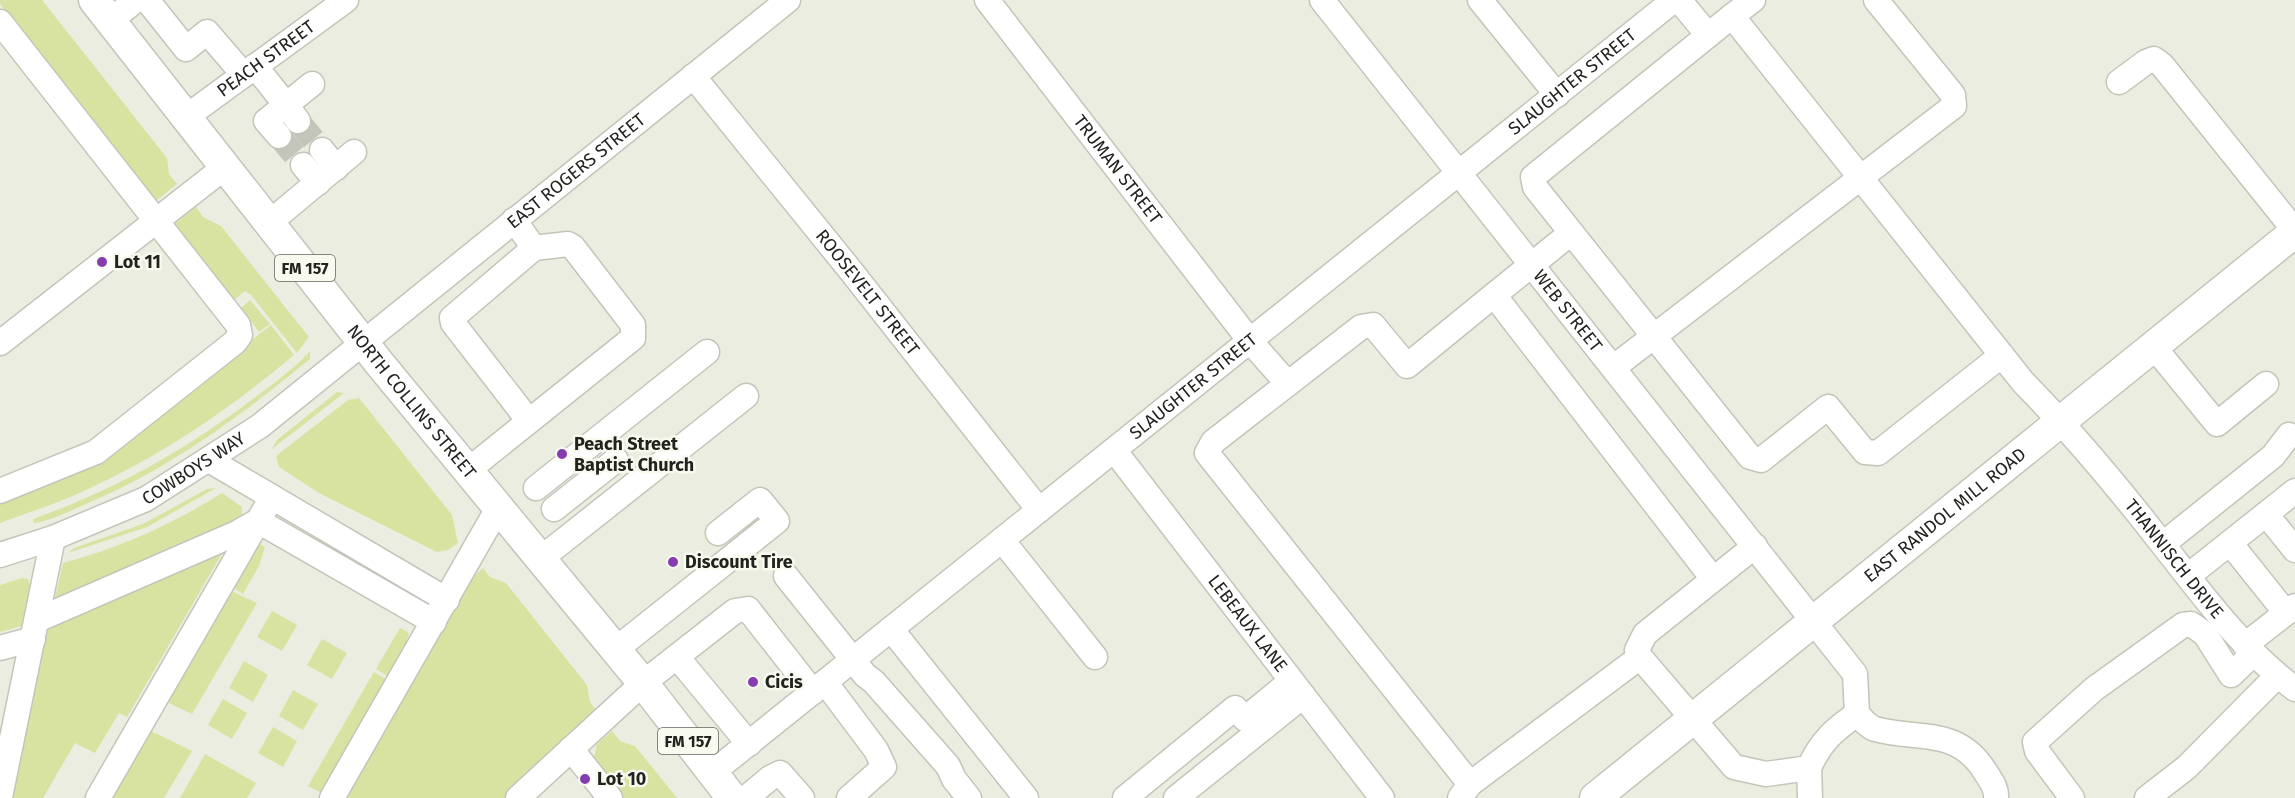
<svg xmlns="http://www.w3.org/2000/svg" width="2295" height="798" viewBox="0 0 2295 798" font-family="'Fira Sans',sans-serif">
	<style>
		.green { fill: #d9e3a1 }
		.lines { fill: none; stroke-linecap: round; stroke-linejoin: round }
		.minor-tunnel { stroke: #c3c5ba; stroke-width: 24; stroke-dasharray: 24 12; stroke-linecap: butt }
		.minor-casing { stroke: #c3c5ba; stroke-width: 27 }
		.major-casing { stroke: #c3c5ba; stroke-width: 33 }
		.minor { stroke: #fff; stroke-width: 24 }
		.major { stroke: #fff; stroke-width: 30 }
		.poi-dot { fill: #843caf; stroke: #f8faef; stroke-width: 2 }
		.labels { text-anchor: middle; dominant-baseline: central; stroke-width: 5; stroke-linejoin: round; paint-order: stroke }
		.shield { fill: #f8faef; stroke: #62645d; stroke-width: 1.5 }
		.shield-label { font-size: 16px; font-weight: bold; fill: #22231f }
		.street-label { font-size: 18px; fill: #22231f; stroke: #f8faef }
		.poi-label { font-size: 18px; font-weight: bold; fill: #22231f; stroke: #f8faef; text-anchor: start }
	</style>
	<rect width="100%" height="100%" fill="#ebede1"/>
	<g class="green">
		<polygon points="0,0 42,0 167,158 169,174 177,184 156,201 0,4"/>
		<polygon points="196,207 203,217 221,226 309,337 297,353 251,295 245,291 234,300 174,224"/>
		<polygon points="250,300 270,324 259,332 241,308"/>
		<path d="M271 325 294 355C230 409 163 455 86 490 59 503 29 512 0 523V500L108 453Z"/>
		<path d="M310 351V359C241 416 169 469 86 504 70 511 51 521 34 523L33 519C114 490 186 450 254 398 273 384 294 369 310 351Z"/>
		<polygon points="337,392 344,393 272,449 277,440"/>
		<polygon points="359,398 452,515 458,543 448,550 437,552 319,493 279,467 276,456 348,400"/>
		<polygon points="216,488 147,527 68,553 74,548 143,524 207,489"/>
		<path d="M222 493 242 507V519L127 717 119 713 95 753 75 743 43 798H10L63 563C122 547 171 525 222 493Z"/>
		<polygon points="255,541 265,547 259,566 243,594 230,586"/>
		<polygon points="483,568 490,577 506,583 587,685 590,702 597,711 504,798 345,798 472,579"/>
		<polygon points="22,578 28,579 30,585 22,626 0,632 0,585"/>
		<polygon points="227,589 257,603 192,714 160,699"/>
		<polygon points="272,611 297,625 282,651 257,637"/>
		<polygon points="400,628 409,633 403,653 389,677 376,669"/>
		<polygon points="322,639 347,653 332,679 307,665"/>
		<polygon points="244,661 268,675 253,702 229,688"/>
		<polygon points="374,672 396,685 330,797 308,786"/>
		<polygon points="293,690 318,704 303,730 279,716"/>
		<polygon points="223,699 247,713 232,739 208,725"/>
		<polygon points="273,727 297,741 283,767 258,753"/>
		<polygon points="145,728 192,751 164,798 103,798"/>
		<polygon points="612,731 620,741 635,746 677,798 624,798 594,757 597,744"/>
		<polygon points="205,754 256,783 247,798 180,798"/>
	</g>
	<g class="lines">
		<g class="minor-tunnel">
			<polyline points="298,121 322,150"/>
			<polyline points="279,136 303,165"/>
		</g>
		<defs>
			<g id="minor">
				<polyline points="147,0 186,49 207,32 244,75"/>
				<path id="s1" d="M987 0 1250 341 1288 384"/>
				<path id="s2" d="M1322 0 1855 674 1857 714C1835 729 1820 742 1809 768L1766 774 1734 767 1640 657 1470 784 1460 798"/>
				<polyline points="1480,0 1557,95"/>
				<polyline points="1679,0 1708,35"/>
				<polyline points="1732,16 1753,0"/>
				<polyline points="110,21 136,0"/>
				<polyline points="0,22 238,325 240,335 235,342 96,452 0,491"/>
				<polyline points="255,66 286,105 312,84"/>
				<path id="s3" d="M693 76 851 271 1039 510"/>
				<polyline points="2119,82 2146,62 2154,59 2162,65 2295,231"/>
				<path id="s4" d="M186 117 346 0"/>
				<polyline points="279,136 266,121 286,105 298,121"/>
				<polyline points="322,150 336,168"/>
				<polyline points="303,165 318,183"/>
				<polyline points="269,223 354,152"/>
				<polyline points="1571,233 1494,295 1713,579"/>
				<polyline points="0,343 225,167"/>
				<polyline points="2154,347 2217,424 2266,384"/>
				<path id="s5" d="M2002 355 1878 453 1865 452 1828 407 1761 460 1750 457 1535 187 1533 177 1732 16 2023 382C2072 432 2117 486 2160 541 2202 594 2241 649 2295 689"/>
				<polyline points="1614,367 1954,106 1953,95 1876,0"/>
				<polyline points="529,421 453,323 452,318 534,248"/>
				<path id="s6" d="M1114 450 1382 798"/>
				<polyline points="209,460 447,600"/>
				<polyline points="467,471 633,338 633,325 573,247 568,244 534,248 514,220"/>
				<polyline points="536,488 707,352"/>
				<polyline points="554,509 616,460"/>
				<polyline points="2266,514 2295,550"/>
				<polyline points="1002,540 1095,657"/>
				<polyline points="2230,543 2286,613"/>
				<polyline points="2163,544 2273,456 2289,435"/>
				<path id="s7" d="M0 555 53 538 146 499 260 426 788 0"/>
				<polyline points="539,560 746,396"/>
				<polyline points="786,576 865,675 874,682 948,766 954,779 969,798"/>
				<polyline points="2188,576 2295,491"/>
				<polyline points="37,620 237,533 258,521 434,622"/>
				<polyline points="891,629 1026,798"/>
				<polyline points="2245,645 2295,606"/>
				<polyline points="0,648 33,639"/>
				<polyline points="615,650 777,521 760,500 718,533"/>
				<polyline points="677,657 749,744"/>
				<polyline points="1640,657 1637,650 1645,634 1755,546"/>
				<polyline points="825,682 876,750 884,767 849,798"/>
				<path d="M1857 714C1862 719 1868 727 1875 729 1918 741 1958 726 1986 773 1991 781 1997 788 1996 798"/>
				<polyline points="571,749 610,798"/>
				<polyline points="1809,768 1810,798"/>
				<path id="s8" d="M713 772 1674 0"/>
				<polyline points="1470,784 1207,453 1213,442 1361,327 1373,325 1407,366 1494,295"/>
				<polyline points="0,797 53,538"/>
				<polyline points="98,798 272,497"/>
				<polyline points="332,798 497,510"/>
				<polyline points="518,798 643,683 735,611 748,609 813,692"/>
				<polyline points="746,798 770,778 780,773 802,798"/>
				<polyline points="1125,798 1235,708 1245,719 1291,681"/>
				<polyline points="1176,798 1303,696"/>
				<polyline points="2072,798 2037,751 2035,742 2094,689 2183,625 2191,624 2205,634 2231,675 2253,654"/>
				<polyline points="2147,798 2187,767 2277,676"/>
			</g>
			<g id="major">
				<path id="s9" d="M94 0 380 364 643 683 732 798"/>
				<path id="s10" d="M1595 798 2295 232"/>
			</g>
		</defs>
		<use href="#minor" class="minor-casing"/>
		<use href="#major" class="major-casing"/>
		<use href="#minor" class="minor"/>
		<use href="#major" class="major"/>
	</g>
	<g class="poi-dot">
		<circle cx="102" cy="262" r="6"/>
		<circle cx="562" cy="454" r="6"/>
		<circle cx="673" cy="562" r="6"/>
		<circle cx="753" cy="682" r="6"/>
		<circle cx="585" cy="779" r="6"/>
	</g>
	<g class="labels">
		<g class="shield">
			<rect x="275" y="255" width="60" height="26" rx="4.5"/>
			<rect x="658" y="728" width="60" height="26" rx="4.5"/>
		</g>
		<g class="shield-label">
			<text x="305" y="268">FM 157</text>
			<text x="688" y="741">FM 157</text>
		</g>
		<g class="street-label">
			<text stroke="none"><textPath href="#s4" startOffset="99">PEACH STREET</textPath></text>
			<text stroke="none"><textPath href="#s8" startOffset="1102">SLAUGHTER STREET</textPath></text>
			<text stroke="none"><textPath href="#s1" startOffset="214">TRUMAN STREET</textPath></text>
			<text stroke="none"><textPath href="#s7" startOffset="698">EAST ROGERS STREET</textPath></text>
			<text stroke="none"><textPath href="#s3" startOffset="278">ROOSEVELT STREET</textPath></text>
			<text stroke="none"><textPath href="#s2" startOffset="396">WEB STREET</textPath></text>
			<text stroke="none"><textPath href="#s8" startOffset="616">SLAUGHTER STREET</textPath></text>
			<text stroke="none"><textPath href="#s9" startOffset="512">NORTH COLLINS STREET</textPath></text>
			<text stroke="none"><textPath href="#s7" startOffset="213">COWBOYS WAY</textPath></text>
			<text stroke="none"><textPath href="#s10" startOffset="450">EAST RANDOL MILL ROAD</textPath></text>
			<text stroke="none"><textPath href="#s5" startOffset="1638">THANNISCH DRIVE</textPath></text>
			<text stroke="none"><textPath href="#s6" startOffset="219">LEBEAUX LANE</textPath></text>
		</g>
		<g class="poi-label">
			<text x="114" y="262">Lot 11</text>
			<text x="574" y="444">Peach Street<tspan x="574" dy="21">Baptist Church</tspan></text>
			<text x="685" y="562">Discount Tire</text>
			<text x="765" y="682">Cicis</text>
			<text x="597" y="779">Lot 10</text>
		</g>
	</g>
</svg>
